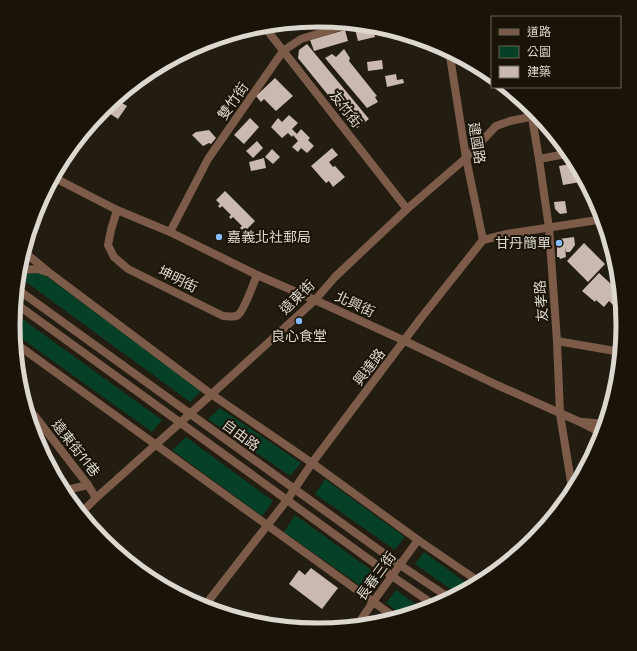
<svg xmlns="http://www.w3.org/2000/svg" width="637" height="651" viewBox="0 0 637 651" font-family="'Space Grotesk','Noto Sans TC',sans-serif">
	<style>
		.green { fill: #064026 }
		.building { fill: #c9b9b0 }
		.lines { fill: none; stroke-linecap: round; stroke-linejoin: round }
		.minor { stroke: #7c5b48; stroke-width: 8 }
		.tertiary { stroke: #7c5b48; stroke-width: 8 }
		.poi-dot { fill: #84bcfb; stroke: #1a1308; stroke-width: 1.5 }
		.labels { text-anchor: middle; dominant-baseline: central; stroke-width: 4; stroke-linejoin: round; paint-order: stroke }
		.street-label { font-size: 14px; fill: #dcd8d0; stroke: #1a1308 }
		.poi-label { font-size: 14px; fill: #dcd8d0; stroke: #1a1308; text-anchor: start }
		.rim { fill: none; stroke: #dcd8d0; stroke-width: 5 }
	</style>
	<rect width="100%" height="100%" fill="#231c11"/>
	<g class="green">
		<polygon points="42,273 201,391 190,402 18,276 18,274"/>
		<polygon points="14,313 162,420 152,432 14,333 13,325"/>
		<polygon points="220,408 301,463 290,476 208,419"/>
		<polygon points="186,437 273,501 262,516 172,450"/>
		<polygon points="325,479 405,537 395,550 315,494"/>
		<polygon points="295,515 381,577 369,592 284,532"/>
		<polygon points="424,552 473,588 459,595 415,564"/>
		<polygon points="396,590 425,611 405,617 386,603"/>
	</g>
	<g class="building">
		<polygon points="371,25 372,25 375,37 358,41 355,29"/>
		<polygon points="345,30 348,41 314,51 310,40"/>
		<polygon points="307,44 369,119 357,128 354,125 353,126 350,122 298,58 299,50"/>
		<polygon points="344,49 350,58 349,61 377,96 375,97 378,102 367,108 325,58 332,54 336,57"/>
		<polygon points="382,60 383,69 368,71 367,62"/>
		<polygon points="396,74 397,80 403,79 404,83 387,87 385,76"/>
		<polygon points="275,78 293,96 276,111 264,99 261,102 256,96"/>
		<polygon points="115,99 127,106 118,119 103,109"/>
		<polygon points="289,115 298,123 292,129 297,134 301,129 310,138 308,140 314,146 307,153 301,148 298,152 292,147 298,141 293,135 292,137 288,133 282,138 271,127 278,118 282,122"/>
		<polygon points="250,118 259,127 244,144 234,135"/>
		<polygon points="209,130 216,138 211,144 209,143 203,146 192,135 196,132"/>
		<polygon points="257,141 263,148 253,158 246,151"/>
		<polygon points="332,148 338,155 329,162 333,167 335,166 345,177 333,187 329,181 326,183 311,166"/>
		<polygon points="272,149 280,157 273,164 265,157"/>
		<polygon points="264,158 266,168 251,171 249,162"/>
		<polygon points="576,163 586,181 563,185 559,166"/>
		<polygon points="225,191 255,221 246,230 244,228 242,230 240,228 242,226 233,217 231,219 229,217 231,215 222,206 220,208 218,206 220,204 216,200"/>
		<polygon points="565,201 567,213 560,214 555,209 554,202"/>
		<polygon points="574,237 575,245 570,252 566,252 565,247 566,257 560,259 559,257 557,257 557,243 559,239"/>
		<polygon points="584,243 605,264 588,282 567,261"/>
		<polygon points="599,273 621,293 621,297 613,305 609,301 604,307 596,300 595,302 582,291"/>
		<polygon points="311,568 338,588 322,609 289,584 299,570 305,575"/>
	</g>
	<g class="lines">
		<g class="minor">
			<polyline points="263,25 407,209"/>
			<polyline points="449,50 466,158 483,240"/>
			<polyline points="530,106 539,159 549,228 557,341 560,414 573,494"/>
			<polyline points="539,159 571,153"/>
			<polyline points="62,161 68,151"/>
			<polyline points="53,177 117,210 170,232 257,275 315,300 405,341 497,385 580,422 603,434"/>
			<path d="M117 210 111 230 108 245 114 257 128 269 223 316C228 316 234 318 238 315 244 311 254 282 257 275"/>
			<polyline points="170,232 208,159 283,51 301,39 352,23"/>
			<polyline points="23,251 51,274 211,394 312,463 418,540 481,583"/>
			<polyline points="18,270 38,269 47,272"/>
			<polyline points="557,341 621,352"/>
			<polyline points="15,343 397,619"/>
			<polyline points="28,414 34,415 88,485 96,498"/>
			<polyline points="583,422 606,424"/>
			<polyline points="62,491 88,485"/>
			<polyline points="80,514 96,498 181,422 315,300 335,277 407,209 466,158 496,126 510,121 539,115"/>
			<polyline points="203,608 287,500 312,463 421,318 483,240 507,234 604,219"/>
			<polyline points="356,627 373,602 418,540"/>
		</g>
		<g class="tertiary">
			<polyline points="17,289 400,565 451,599"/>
			<polyline points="15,303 392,576 437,607"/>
		</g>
	</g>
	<g class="poi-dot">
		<circle cx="219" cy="237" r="4"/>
		<circle cx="559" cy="243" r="4"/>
		<circle cx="299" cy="321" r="4"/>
	</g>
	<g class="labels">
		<g class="street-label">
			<text transform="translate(233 101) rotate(-55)">雙竹街</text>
			<text transform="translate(346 109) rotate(52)">友竹街</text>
			<text transform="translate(477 143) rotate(81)">建國路</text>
			<text transform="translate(178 279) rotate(26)">坤明街</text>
			<text transform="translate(297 297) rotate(-44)">遠東街</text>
			<text transform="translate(541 301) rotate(-94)">友孝路</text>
			<text transform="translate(355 304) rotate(25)">北興街</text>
			<text transform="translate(369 367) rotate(-53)">興達路</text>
			<text transform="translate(241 435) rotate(36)">自由路</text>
			<text transform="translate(76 448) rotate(52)">遠東街11巷</text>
			<text transform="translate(376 576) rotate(-54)">長春三街</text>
		</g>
		<g class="poi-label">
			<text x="227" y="237">嘉義北社郵局</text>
			<text x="551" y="243" text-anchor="end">甘丹簡單</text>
			<text x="299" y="336" text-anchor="middle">良心食堂</text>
		</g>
	</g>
	<path d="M0 0H637V651H0ZM20 325a298 298 0 1 1 596 0a298 298 0 1 1-596 0Z" fill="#1a1308" fill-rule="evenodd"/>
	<path class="rim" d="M20 325a298 298 0 1 1 596 0a298 298 0 1 1-596 0Z"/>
	<rect x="491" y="16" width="130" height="72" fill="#1a1308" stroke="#686258"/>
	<rect x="499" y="29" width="20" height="6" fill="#7c5b48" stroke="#686258"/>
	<text x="527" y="36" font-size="12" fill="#dcd8d0">道路</text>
	<rect x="499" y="46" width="20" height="12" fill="#064026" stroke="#686258"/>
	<text x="527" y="56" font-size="12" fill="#dcd8d0">公園</text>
	<rect x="499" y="66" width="20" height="12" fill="#c9b9b0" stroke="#686258"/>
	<text x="527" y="76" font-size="12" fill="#dcd8d0">建築</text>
</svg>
